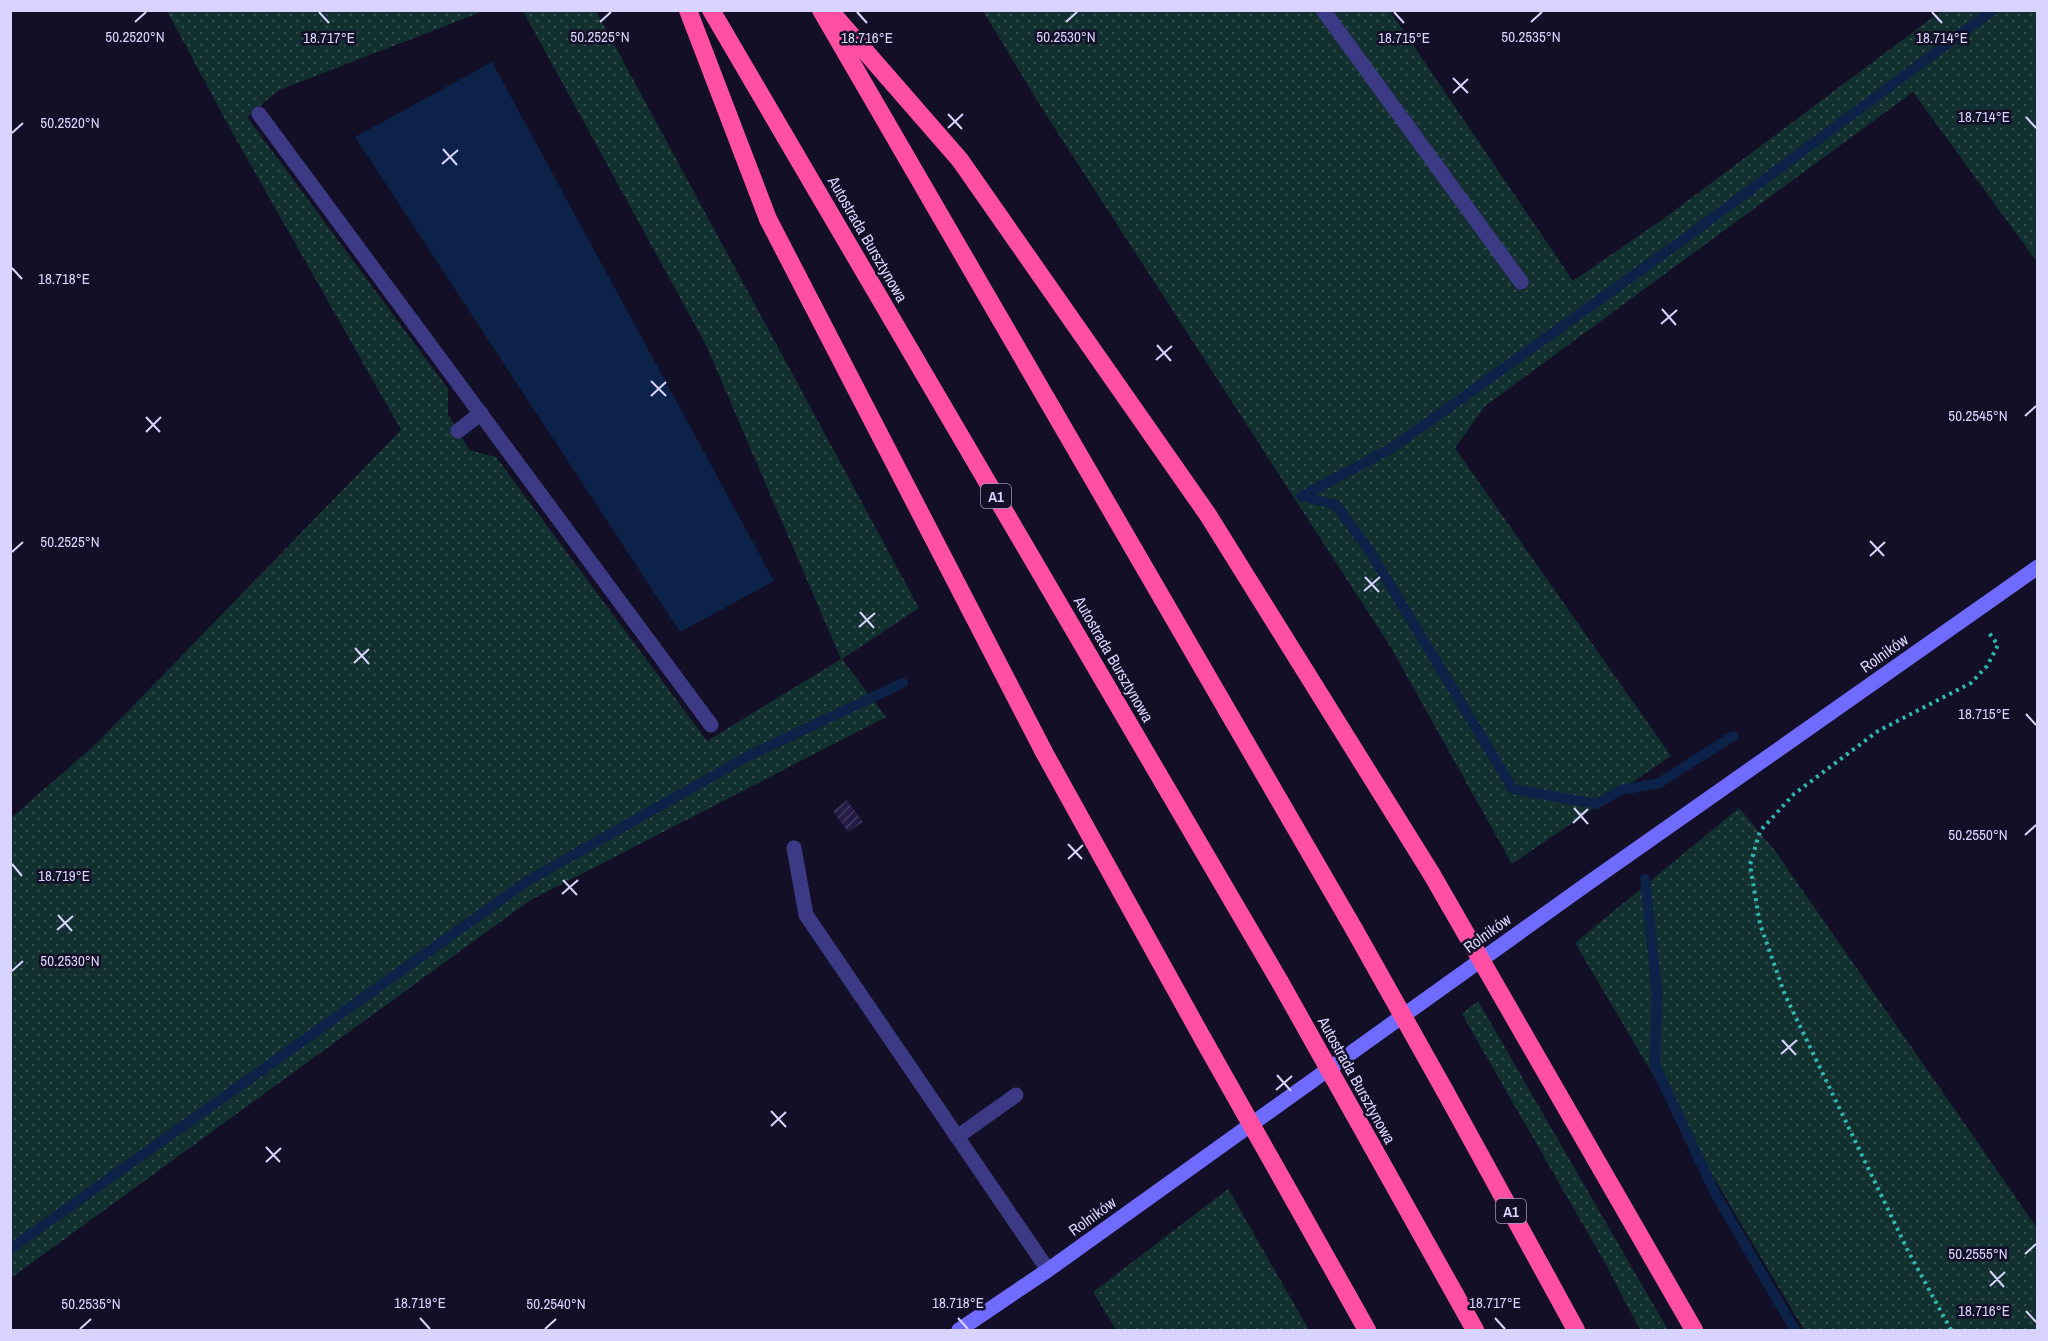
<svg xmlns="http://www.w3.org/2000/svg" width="2048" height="1341" viewBox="0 0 2048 1341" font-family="'Archivo Narrow',sans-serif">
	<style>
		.grass { fill: url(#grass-dots) }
		.water { fill: #0c2248 }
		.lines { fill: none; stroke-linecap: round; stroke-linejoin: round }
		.stream { stroke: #0c2248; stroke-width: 10 }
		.building { fill: url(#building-hatch) }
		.path { stroke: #2fb8b0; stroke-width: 4; stroke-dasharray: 3 4.5; stroke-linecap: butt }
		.lane { stroke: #3d3a85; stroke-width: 15 }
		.secondary { stroke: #6f6bff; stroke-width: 15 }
		.highway { stroke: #ff4fa3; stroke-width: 18 }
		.highway-bridge { stroke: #ff4fa3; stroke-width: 18 }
		.ticks { fill: none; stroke: #d9d4ff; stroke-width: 2 }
		.labels { text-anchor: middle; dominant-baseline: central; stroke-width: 5; stroke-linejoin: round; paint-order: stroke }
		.shield { fill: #130f26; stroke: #9e99be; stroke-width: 1.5 }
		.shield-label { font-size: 15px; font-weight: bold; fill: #d9d4ff }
		.street-label { font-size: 16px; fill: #d9d4ff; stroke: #130f26 }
		.ticks-label { font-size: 15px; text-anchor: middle; fill: #d9d4ff; stroke: #130f26; stroke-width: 5; stroke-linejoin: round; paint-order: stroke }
	</style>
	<defs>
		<pattern id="grass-dots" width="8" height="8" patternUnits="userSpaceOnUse" patternTransform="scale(1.5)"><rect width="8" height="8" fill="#12302f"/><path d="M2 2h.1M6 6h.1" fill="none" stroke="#344d4e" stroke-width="1.8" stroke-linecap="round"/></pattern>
		<pattern id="building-hatch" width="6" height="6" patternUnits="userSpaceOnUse" patternTransform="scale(1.5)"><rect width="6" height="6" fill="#241b47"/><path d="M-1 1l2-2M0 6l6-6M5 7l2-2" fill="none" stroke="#433b63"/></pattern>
	</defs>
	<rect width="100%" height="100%" fill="#130f26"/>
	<g class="grass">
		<polygon points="167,11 484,11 279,90 247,117 448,389 448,414 469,450 496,457 707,741 841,659 706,345 523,11 596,11 919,608 842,659 886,717 529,901 11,1278 10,819 96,744 401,430 227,123"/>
		<polygon points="983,11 1390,11 1573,281 1666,217 1941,11 2037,11 2037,262 1913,92 1485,406 1455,448 1671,756 1512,864 1390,646 1041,107"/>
		<polygon points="1739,808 1776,852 2037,1228 2037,1330 1804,1330 1575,943"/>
		<polygon points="1478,1001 1668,1330 1640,1330 1605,1263 1462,1014"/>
		<polygon points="1228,1189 1309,1330 1116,1330 1093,1292"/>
	</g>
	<polygon class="water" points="492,62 774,581 680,632 355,137"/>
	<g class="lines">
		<g class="stream">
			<polyline points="1302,496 1392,448 1680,242 1993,10"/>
			<polyline points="1302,496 1336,505 1369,550 1513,789 1596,804 1621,790 1659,783 1733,736"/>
			<polyline points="1645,879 1657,991 1655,1066 1716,1195 1795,1330"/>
			<polyline points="10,1249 529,880 750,755 903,683"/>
		</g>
	</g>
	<polygon class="building" points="847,800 863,822 848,832 833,811"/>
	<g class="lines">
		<polyline class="path" points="1951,1330 1908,1251 1785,995 1760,924 1750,865 1760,831 1794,794 1878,731 1971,683 1987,666 1998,645 1989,633"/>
		<g class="lane">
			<polyline points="1323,10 1521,282"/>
			<polyline points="259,114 711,725"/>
			<polyline points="458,431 481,413"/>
			<polyline points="794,848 806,915 1048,1270"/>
			<polyline points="957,1137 1016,1095"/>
		</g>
		<polyline class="secondary" points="959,1330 1048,1270 1587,884 2038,567"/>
		<g class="highway">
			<polyline points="688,10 768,219 1045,754 1203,1039"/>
			<polyline points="711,10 1280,982"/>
			<polyline points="821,10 1354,929"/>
			<polyline points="831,12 960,160 1208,515 1431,873"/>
			<polyline points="1523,1033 1694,1330"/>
			<polyline points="1445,1091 1576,1330"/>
			<polyline points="1372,1146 1475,1330"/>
			<polyline points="1295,1202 1367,1330"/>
		</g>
		<g class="highway-bridge">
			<polyline points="1431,873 1523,1033"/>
			<polyline points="1354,929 1445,1091"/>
			<polyline points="1280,982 1372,1146"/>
			<polyline points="1203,1039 1295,1202"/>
		</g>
	</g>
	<path class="ticks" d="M319 12 329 23M857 12 867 23M1394 12 1404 23M1932 12 1942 23M135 22 146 12M600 22 611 12M1066 22 1077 12M1531 22 1542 12M1453 78 1468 93M1453 93 1468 79M948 114 962 129M2026 117 2036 128M948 128 963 114M12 133 23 123M443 149 457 165M442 164 458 150M12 268 22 279M1662 309 1676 325M1661 324 1677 310M1157 345 1171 361M1156 360 1172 346M651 381 666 396M651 396 666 382M2025 416 2036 406M146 417 160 432M146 432 161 417M1870 541 1884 556M12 552 23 542M1870 556 1885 542M1365 577 1379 592M1364 591 1380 577M860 612 874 628M859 627 875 613M355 648 369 664M354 663 369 649M2026 714 2036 725M1574 808 1588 824M1573 823 1588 809M2025 835 2036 825M1068 844 1082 859M1068 859 1083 845M12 864 22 876M563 880 577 895M562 894 578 880M58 915 72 931M57 930 73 916M12 971 23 961M1782 1040 1796 1055M1781 1054 1797 1040M1277 1075 1291 1091M1276 1090 1292 1076M771 1111 786 1127M771 1126 786 1112M266 1147 280 1162M266 1162 281 1148M2025 1254 2036 1244M1990 1271 2004 1287M1990 1286 2005 1272M2026 1311 2036 1322M420 1318 430 1329M958 1318 968 1329M1495 1318 1505 1329M80 1329 91 1319M545 1329 556 1319"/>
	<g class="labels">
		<g class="shield">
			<rect x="981" y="484" width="30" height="24" rx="4.5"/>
			<rect x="1496" y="1199" width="30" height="24" rx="4.5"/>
		</g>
		<g class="shield-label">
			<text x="996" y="496">A1</text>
			<text x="1511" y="1211">A1</text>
		</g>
		<g class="street-label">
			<text transform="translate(868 239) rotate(60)">Autostrada Bursztynowa</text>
			<text transform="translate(1884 653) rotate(-35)">Rolników</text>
			<text transform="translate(1114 659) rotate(60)">Autostrada Bursztynowa</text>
			<text transform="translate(1487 933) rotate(-36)">Rolników</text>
			<text transform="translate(1357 1080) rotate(61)">Autostrada Bursztynowa</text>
			<text transform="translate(1092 1216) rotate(-36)">Rolników</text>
		</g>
	</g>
	<g class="ticks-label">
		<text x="135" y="42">50.2520°N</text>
		<text x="600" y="42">50.2525°N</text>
		<text x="1066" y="42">50.2530°N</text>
		<text x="1531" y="42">50.2535°N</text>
		<text x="329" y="43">18.717°E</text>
		<text x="867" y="43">18.716°E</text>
		<text x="1404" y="43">18.715°E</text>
		<text x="1942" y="43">18.714°E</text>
		<text x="1984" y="122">18.714°E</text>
		<text x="70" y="128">50.2520°N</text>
		<text x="64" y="284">18.718°E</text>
		<text x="1978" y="421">50.2545°N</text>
		<text x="70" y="547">50.2525°N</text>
		<text x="1984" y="719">18.715°E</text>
		<text x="1978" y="840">50.2550°N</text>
		<text x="64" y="881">18.719°E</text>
		<text x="70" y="966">50.2530°N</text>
		<text x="1978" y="1259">50.2555°N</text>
		<text x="420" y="1308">18.719°E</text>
		<text x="958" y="1308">18.718°E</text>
		<text x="1495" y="1308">18.717°E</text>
		<text x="91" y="1309">50.2535°N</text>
		<text x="556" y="1309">50.2540°N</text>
		<text x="1984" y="1316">18.716°E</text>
	</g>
	<rect width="2048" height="1341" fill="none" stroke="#d9d4ff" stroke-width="24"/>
</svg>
